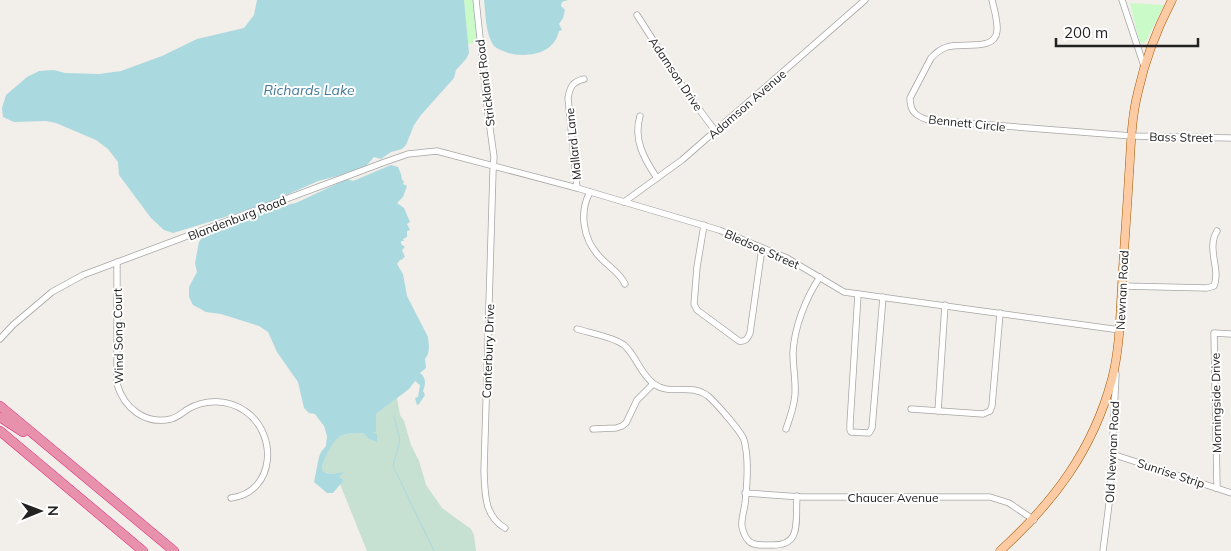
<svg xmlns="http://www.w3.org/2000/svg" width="1231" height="551" viewBox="0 0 1231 551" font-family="Mulish,sans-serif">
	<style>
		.wetland { fill: #c6e0d1 }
		.park { fill: #cafac8 }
		.water { fill: #aad9df }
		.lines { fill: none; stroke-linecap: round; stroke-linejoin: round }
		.stream { stroke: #aad9df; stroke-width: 1 }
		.minor-casing { stroke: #a6a6a6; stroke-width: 7 }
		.major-casing { stroke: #a05800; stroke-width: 9 }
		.highway-casing { stroke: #dd297c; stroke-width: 10 }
		.minor { stroke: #fff; stroke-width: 5.5 }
		.major { stroke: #fccba3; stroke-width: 8 }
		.highway { stroke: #e891ac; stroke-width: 9 }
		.labels { text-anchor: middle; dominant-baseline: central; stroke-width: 4; stroke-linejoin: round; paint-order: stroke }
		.street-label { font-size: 12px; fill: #222; stroke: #fff }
		.water-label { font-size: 14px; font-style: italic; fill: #437a9b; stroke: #fff }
	</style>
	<rect width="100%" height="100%" fill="#f2eee9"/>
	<path class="wetland" d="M397 398 400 415 404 421 411 445 419 461 426 485 442 508 471 529 474 535 476 551H367L340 484 344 480 339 477 343 472C336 474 326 475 322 470 322 462 325 458 328 452 338 432 342 434 363 433L369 439 377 442 373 433 376 424 375 415Z"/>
	<g class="park">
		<polygon points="464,0 474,0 478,42 468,44"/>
		<polygon points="1130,3 1164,5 1146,41 1143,44 1139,40"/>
	</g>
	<g class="water">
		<polygon points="257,0 464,0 469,53 466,59 456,70 454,78 421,115 414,125 406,145 402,149 391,152 381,159 374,157 366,166 341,175 318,181 264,205 173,233 164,230 151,218 119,175 118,162 108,149 96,140 56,123 46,121 14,122 3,117 2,108 6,95 27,77 39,71 54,70 65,73 99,74 121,71 162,56 197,39 244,28 254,15"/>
		<path d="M484 0H568L562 2 561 6 565 10 563 18 559 24 562 30 559 31C554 54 528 58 508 53 504 51 497 49 494 46 485 33 486 15 484 0Z"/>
		<path d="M391 165 398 167 401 174 402 180 404 181 403 184 407 186 403 197 397 203 404 208 410 222 407 224 410 230 407 231V237L403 239 404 241H401V244L405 247 402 250 405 257 403 258 402 256 403 259 400 260 397 264 403 274 407 296 428 337 429 347 428 354 425 359 426 368 420 373C426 377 426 384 423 391L425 395 419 404 417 405 415 398 418 397 420 385 415 381 409 389 376 414V431L373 433 377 434V442L369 439 363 433C342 434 339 432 328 452 325 459 322 462 322 470 327 476 337 473 344 472L339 477 344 480 333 493H327L314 482 319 457 321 452 326 446 327 436 324 426 315 414 309 413 304 408 298 382 277 352 268 332 259 326 221 314 206 312 193 305 189 297V287L197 272 195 263 199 242 204 235 268 209 271 210 273 208 296 203 347 179 353 181Z"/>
	</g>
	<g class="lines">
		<polyline class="stream" points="394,417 400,440 393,466 434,551"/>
		<defs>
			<g id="minor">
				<path d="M476 0 488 114 494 157 493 171 484 471C485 493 484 516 505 528"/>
				<path d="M992 0C994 9 998 21 997 31 995 52 962 42 947 47 940 49 936 53 931 58L910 98C910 112 916 116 928 120L1132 136 1231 138"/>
				<polyline points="1122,0 1144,66"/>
				<polyline points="637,15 687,93 716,132"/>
				<path d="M640 116C633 139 644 159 657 178"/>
				<path d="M577 188 568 98C570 87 572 82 584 79"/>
				<path d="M590 192C579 212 583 238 598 255 607 266 619 271 625 284"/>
				<polyline points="624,202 682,160 865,0"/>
				<path d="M704 225 697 267 694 304 697 310 739 341C746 342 748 338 750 333L762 248"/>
				<path d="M117 262V384C124 408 145 425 171 419 178 417 182 413 188 409 205 399 228 399 245 411 278 433 276 492 231 498"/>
				<path d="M1122 286 1207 288 1214 286C1221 269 1206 249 1217 231"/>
				<polyline points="858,294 850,424 850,430 851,432 869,433 872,428 883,297"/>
				<path d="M577 329C590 333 614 337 624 345 636 355 640 374 654 384 666 393 681 388 694 390 699 391 704 393 708 396 715 402 741 431 744 440 749 457 747 486 745 504 744 511 741 519 742 527 743 531 745 537 748 540 752 546 763 545 770 545 803 547 795 521 797 496"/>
				<polyline points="0,339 13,325 52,292 83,275 385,162 408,154 437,151 577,188 719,230 787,258 844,292 1120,330"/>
				<polyline points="911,409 983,414 990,411 992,406 1000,313"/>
				<polyline points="938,411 945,305"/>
				<polyline points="593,429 616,428 622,426 626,423 637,400 653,384"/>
				<path d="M786 429C790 418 794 407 795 395 796 381 793 367 793 353 794 328 806 297 820 277"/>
				<polyline points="1112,454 1231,493"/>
				<polyline points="1216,488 1217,487 1214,333 1231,334"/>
				<polyline points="745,493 802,497 990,497 1009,503 1034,520"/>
				<polyline points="1103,551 1110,496 1116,374"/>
			</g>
			<path id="major" d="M1000 551C1054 502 1093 450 1112 379 1120 348 1120 316 1122 285 1124 248 1127 211 1129 175 1131 147 1131 119 1138 92 1145 60 1157 29 1172 0"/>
			<g id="highway">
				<polyline points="0,406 174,551"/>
				<polyline points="0,417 23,432"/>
				<polyline points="0,431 143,551"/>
			</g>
		</defs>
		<use href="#minor" class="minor-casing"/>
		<use href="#major" class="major-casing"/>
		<use href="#highway" class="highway-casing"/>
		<use href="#minor" class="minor"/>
		<use href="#major" class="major"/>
		<use href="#highway" class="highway"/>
	</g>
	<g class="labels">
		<g class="street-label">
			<text transform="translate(676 74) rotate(56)">Adamson Drive</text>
			<text transform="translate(485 83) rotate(-97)">Strickland Road</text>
			<text transform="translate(747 104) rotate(-41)">Adamson Avenue</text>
			<text transform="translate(967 123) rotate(6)">Bennett Circle</text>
			<text transform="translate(1181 137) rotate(1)">Bass Street</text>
			<text transform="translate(573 144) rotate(-96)">Mallard Lane</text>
			<text transform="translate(237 218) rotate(-21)">Blandenburg Road</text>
			<text transform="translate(762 249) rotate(24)">Bledsoe Street</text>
			<text transform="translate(1122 290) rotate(-87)">Newnan Road</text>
			<text transform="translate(118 336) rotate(-91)">Wind Song Court</text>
			<text transform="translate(488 351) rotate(-88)">Canterbury Drive</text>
			<text transform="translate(1216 403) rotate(-91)">Morningside Drive</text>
			<text transform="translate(1112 452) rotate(-87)">Old Newnan Road</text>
			<text transform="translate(1171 473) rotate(18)">Sunrise Strip</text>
			<text x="893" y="497">Chaucer Avenue</text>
		</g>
		<g class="water-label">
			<text x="309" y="90">Richards Lake</text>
		</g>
	</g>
	<g transform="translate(40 511) rotate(89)" stroke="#ffffff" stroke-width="4" paint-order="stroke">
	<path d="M0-4L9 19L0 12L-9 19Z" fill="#222222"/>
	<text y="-8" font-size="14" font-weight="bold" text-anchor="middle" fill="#222222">N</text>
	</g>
	<path d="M1056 38v8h142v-8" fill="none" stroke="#222222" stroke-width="2.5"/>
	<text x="1064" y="38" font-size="15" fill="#222222" stroke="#ffffff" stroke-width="4" paint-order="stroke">200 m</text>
</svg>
